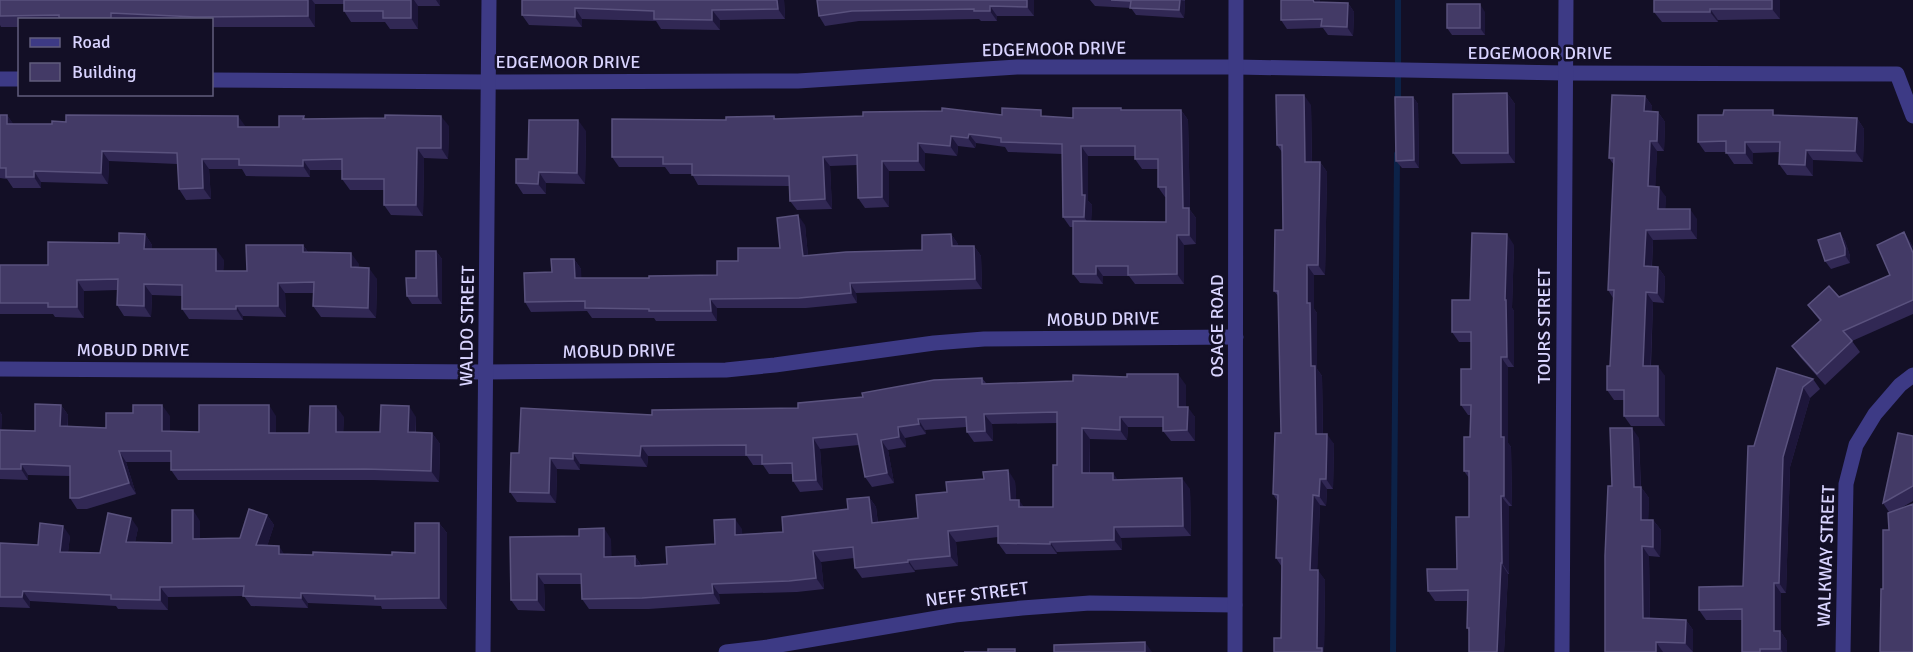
<svg xmlns="http://www.w3.org/2000/svg" width="1913" height="652" viewBox="0 0 1913 652" font-family="Signika,sans-serif">
	<style>
		.lines { fill: none; stroke-linecap: round; stroke-linejoin: round }
		.stream { stroke: #0c2248; stroke-width: 6 }
		.minor { stroke: #3d3a85; stroke-width: 15 }
		.wall { fill: #312854; fill-rule: evenodd }
		.shaded-wall { fill: #1d163a }
		.building { fill: #433a66; stroke: #5a527e; stroke-width: 1.5 }
		.labels { text-anchor: middle; dominant-baseline: central; stroke-width: 5; stroke-linejoin: round; paint-order: stroke }
		.street-label { font-size: 18px; fill: #d9d4ff; stroke: #130f26 }
	</style>
	<rect width="100%" height="100%" fill="#130f26"/>
	<g class="lines">
		<g class="stream">
			<polyline points="1398,104 1398,0"/>
			<polyline points="1393,652 1397,154"/>
		</g>
		<g class="minor">
			<polyline points="0,79 20,79"/>
			<polyline points="212,80 488,82 798,81 1017,67 1237,67 1565,73 1897,74 1913,116"/>
			<polyline points="0,369 486,372 726,370 775,365 934,343 984,339 1236,337"/>
			<polyline points="483,652 489,0"/>
			<polyline points="726,652 768,647 955,615 1022,608 1090,603 1235,605"/>
			<polyline points="1235,652 1236,0"/>
			<polyline points="1562,652 1566,0"/>
			<polyline points="1843,652 1846,484 1856,445 1875,414 1900,385 1913,375"/>
		</g>
	</g>
	<g class="wall">
		<polygon points="0,0 440,0 440,6 418,6 418,29 390,29 385,22 351,22 344,11 344,4 315,4 315,27 212,27 212,20 20,20 20,27 1,27 0,25"/>
		<polygon points="522,0 784,0 785,19 720,20 720,30 661,29 656,21 582,19 582,27 529,25 522,15"/>
		<polygon points="817,0 1034,0 1034,16 997,16 997,21 981,21 979,19 859,21 825,26 819,16"/>
		<polygon points="1090,0 1185,0 1184,18 1136,15 1131,8 1095,6"/>
		<polygon points="1780,0 1780,19 1718,20 1718,22 1662,22 1654,12"/>
		<polygon points="1320,3 1348,3 1354,12 1353,36 1328,35 1323,28 1287,29 1281,20"/>
		<polygon points="1485,12 1485,35 1452,35 1447,28"/>
		<polygon points="1507,93 1515,104 1515,163 1461,164 1453,153"/>
		<polygon points="1645,96 1652,106 1651,112 1658,112 1665,122 1664,151 1657,151 1655,187 1666,197 1665,209 1697,219 1697,239 1653,240 1652,267 1658,267 1665,277 1664,303 1653,302 1651,366 1665,376 1665,426 1631,426 1624,416 1624,400 1614,400 1607,390 1610,366 1613,298 1608,290 1614,165 1609,158"/>
		<polygon points="1413,97 1418,104 1419,168 1402,168 1396,161"/>
		<polygon points="1311,105 1312,162 1320,162 1327,172 1325,275 1314,275 1314,309 1317,313 1317,369 1322,376 1323,434 1334,444 1333,489 1327,489 1326,506 1320,505 1317,570 1325,580 1324,652 1274,652 1281,638 1282,567 1276,558 1278,502 1273,494 1281,433 1279,297 1274,291 1283,230 1282,152 1277,145"/>
		<path d="M1122 110H1181L1188 120 1190 210 1196 218V244L1184 245V284H1135L1129 276H1103V284L1080 283 1073 274V227H1070L1063 217 1062 154 1008 152 1005 147 976 143 975 148 958 146 957 156 925 153V171H889V207L865 208 858 198 857 165 830 166 832 209 797 210 790 201 789 186 698 185 692 174H670L665 167H619L612 157 774 116 776 119 1002 115 1073 118ZM1088 156H1135V159L1142 169H1158V187L1165 197H1166V222L1091 221 1092 205 1088 201Z"/>
		<polygon points="0,115 7,115 13,124 279,127 304,116 305,119 449,126 448,159 424,158 423,216 391,215 384,205 384,190 350,190 342,179 342,170 310,170 310,177 246,176 242,169 209,169 211,199 186,200 179,189 177,164 109,161 108,184 41,182 41,188 13,188 7,179 0,178"/>
		<polygon points="1777,115 1857,118 1864,129 1863,162 1813,160 1813,176 1787,175 1779,164 1780,152 1753,153 1753,164 1734,164 1726,152 1705,152 1698,142"/>
		<polygon points="586,131 585,184 546,183 546,194 523,194 516,183 528,159"/>
		<polygon points="805,225 808,256 922,250 951,234 958,244 958,246 974,246 981,256 982,289 856,293 857,303 806,308 717,308 717,321 656,321 654,318 592,318 587,311 531,312 525,302 552,272 574,259 581,269 581,278 649,278 717,275 738,261 780,248"/>
		<polygon points="1904,232 1913,247 1913,314 1852,341 1860,352 1825,385 1800,357 1792,346 1820,321 1808,305 1839,297 1890,275"/>
		<polygon points="1840,233 1845,241 1850,256 1850,263 1831,269 1825,261"/>
		<polygon points="145,234 152,245 152,249 224,260 223,271 247,271 303,245 308,252 359,264 359,268 377,279 376,318 321,317 313,306 314,293 285,293 286,317 243,316 243,320 189,319 182,309 182,296 152,295 151,317 124,316 117,305 117,290 84,291 84,318 55,317 53,314 0,314 0,265 48,265"/>
		<polygon points="1514,245 1512,308 1514,311 1514,367 1508,367 1508,443 1511,447 1512,506 1509,506 1509,574 1508,574 1504,652 1469,652 1469,631 1467,628 1468,601 1435,601 1428,591 1457,569 1469,517 1469,478 1464,471 1470,437 1470,415 1468,415 1461,405 1471,369 1471,342 1459,342 1452,332"/>
		<polygon points="436,251 442,259 442,304 412,304 407,296 416,278"/>
		<polygon points="1777,368 1813,379 1820,389 1810,398 1790,467 1786,593 1781,593 1781,632 1787,641 1787,652 1742,652 1742,620 1706,620 1699,610 1743,586"/>
		<polygon points="982,378 986,383 1186,385 1186,407 1195,417 1195,441 1171,441 1163,431 1163,427 1128,427 1127,440 1090,439 1090,473 1118,480 1190,489 1191,536 1121,538 1122,550 1057,552 1057,554 1006,554 998,543 998,537 956,542 958,566 915,570 915,572 862,578 855,568 854,558 821,562 824,589 797,592 719,594 720,604 649,609 589,609 582,599 582,584 544,584 545,611 518,610 511,600 510,537 611,539 611,556 635,556 641,565 667,564 715,544 742,529 742,534 783,532 848,509 869,497 876,507 878,523 918,518 947,492 1015,481 1016,500 1024,507 1053,507 1057,465 1057,423 992,424 993,441 974,442 967,432 966,427 925,430 926,434 905,438 906,447 888,450 894,483 872,487 865,477 859,445 820,449 823,490 800,492 793,481 793,474 769,474 763,465 753,465 747,456 648,456 647,467 580,464 580,470 557,469 556,503 517,502 510,492 519,453 652,415 798,408"/>
		<polygon points="61,405 68,415 68,426 106,428 170,416 170,431 199,432 276,416 276,433 309,433 344,417 343,432 380,432 416,417 416,433 432,433 440,444 439,482 373,480 178,480 171,470 171,462 126,462 136,494 87,509 77,509 70,498 70,476 28,475 28,480 0,479 0,412 2,415 1,430 35,431"/>
		<polygon points="1913,436 1913,501 1901,508 1883,589 1889,530 1889,512 1883,503"/>
		<polygon points="1639,438 1641,487 1649,498 1648,520 1653,520 1661,530 1660,557 1649,556 1650,618 1686,620 1693,630 1693,652 1605,652"/>
		<polygon points="267,515 274,525 267,546 284,554 313,555 392,555 415,553 439,523 447,533 447,609 382,609 381,606 308,603 308,608 251,606 244,596 168,597 168,610 118,609 116,606 30,601 30,608 0,607 0,543 38,545 70,536 68,552 100,553 138,528 135,542 172,543 200,521 200,539 240,538"/>
	</g>
	<g class="shaded-wall">
		<polygon points="308,0 312,0 315,4 315,27 308,16"/>
		<polygon points="411,0 414,0 418,6 418,29 411,18"/>
		<polygon points="436,0 440,0 440,6"/>
		<polygon points="777,0 784,0 785,19 778,9"/>
		<polygon points="1027,0 1034,0 1034,16 1027,7"/>
		<polygon points="1180,0 1185,1 1184,18 1179,10"/>
		<polygon points="1313,0 1320,0 1320,11 1314,2"/>
		<polygon points="1772,0 1780,0 1780,19 1772,9"/>
		<polygon points="1348,3 1354,12 1353,36 1347,27"/>
		<polygon points="1480,4 1485,12 1485,35 1480,28"/>
		<polygon points="990,6 997,16 997,21 990,11"/>
		<polygon points="575,8 582,19 582,27 575,17"/>
		<polygon points="1710,9 1718,20 1718,22 1710,12"/>
		<polygon points="712,10 720,20 720,30 712,20"/>
		<polygon points="1507,93 1515,104 1515,163 1508,153"/>
		<polygon points="1304,95 1311,105 1312,172 1305,162"/>
		<polygon points="1645,96 1652,106 1651,121 1644,111"/>
		<polygon points="1413,97 1418,104 1419,168 1414,160"/>
		<polygon points="1181,110 1188,120 1190,210 1196,218 1196,244 1189,235 1183,208"/>
		<polygon points="1658,112 1665,122 1664,151 1657,141"/>
		<polygon points="7,115 14,125 7,124"/>
		<polygon points="238,116 246,127 238,127"/>
		<polygon points="441,116 449,126 448,159 441,148"/>
		<polygon points="1857,118 1864,129 1863,162 1855,151"/>
		<polygon points="578,120 586,131 585,184 577,173"/>
		<polygon points="969,134 976,143 975,148 968,138"/>
		<polygon points="951,136 958,146 957,156 950,146"/>
		<polygon points="1650,141 1657,151 1655,196 1648,186"/>
		<polygon points="1745,142 1753,153 1753,164 1745,153"/>
		<polygon points="918,143 925,153 925,171 918,161"/>
		<polygon points="1081,146 1088,156 1088,201 1092,205 1091,227 1084,217 1082,195"/>
		<polygon points="417,148 424,158 423,216 416,205"/>
		<polygon points="1806,150 1813,160 1813,176 1805,165"/>
		<polygon points="102,151 109,161 108,184 101,173"/>
		<polygon points="823,157 830,166 832,209 825,199"/>
		<polygon points="202,159 209,169 211,199 203,188"/>
		<polygon points="303,160 310,170 310,177 303,166"/>
		<polygon points="882,161 889,171 889,207 882,197"/>
		<polygon points="1320,162 1327,172 1325,275 1318,265"/>
		<polygon points="34,171 41,182 41,188 34,177"/>
		<polygon points="539,172 546,183 546,194 538,184"/>
		<polygon points="1659,187 1666,197 1665,219 1658,209"/>
		<polygon points="1690,209 1697,219 1697,239 1690,229"/>
		<polygon points="798,215 805,225 809,266 803,256"/>
		<polygon points="1646,230 1653,240 1651,276 1644,266"/>
		<polygon points="1904,232 1911,243 1913,247 1913,253"/>
		<polygon points="1840,233 1845,241 1850,256 1850,263 1845,255"/>
		<polygon points="145,234 152,245 152,260 144,249"/>
		<polygon points="951,234 958,244 959,256 952,246"/>
		<polygon points="1507,234 1514,245 1512,308 1514,311 1514,367 1507,357 1505,300"/>
		<polygon points="1177,235 1184,245 1184,284 1177,274"/>
		<polygon points="303,245 310,255 303,252"/>
		<polygon points="974,246 981,256 982,289 975,279"/>
		<polygon points="216,249 224,260 223,282 216,271"/>
		<polygon points="436,251 442,259 442,304 437,296"/>
		<polygon points="351,253 359,264 359,278 351,267"/>
		<polygon points="574,259 581,269 582,287 575,278"/>
		<polygon points="1307,265 1314,275 1314,309 1317,313 1317,369 1322,376 1323,444 1316,434 1307,303"/>
		<polygon points="1096,266 1103,276 1103,284 1096,274"/>
		<polygon points="1658,267 1665,277 1664,303 1657,293"/>
		<polygon points="369,268 377,279 376,318 368,308"/>
		<polygon points="77,280 84,291 84,318 77,307"/>
		<polygon points="278,283 285,293 286,317 278,306"/>
		<polygon points="850,283 856,293 857,303 851,293"/>
		<polygon points="144,284 152,295 151,317 144,306"/>
		<polygon points="1646,292 1653,302 1650,376 1643,366"/>
		<polygon points="710,299 717,308 717,321 711,311"/>
		<polygon points="236,306 243,316 243,320 236,309"/>
		<polygon points="1501,357 1508,367 1508,443 1511,447 1512,506 1504,496 1501,437"/>
		<polygon points="1658,366 1665,376 1665,426 1658,416"/>
		<polygon points="1178,374 1186,385 1186,417 1178,407"/>
		<polygon points="1803,387 1810,398 1790,467 1786,593 1779,583 1783,457"/>
		<polygon points="61,405 68,415 67,437 60,426"/>
		<polygon points="162,405 170,416 170,442 162,431"/>
		<polygon points="269,405 276,416 276,444 269,433"/>
		<polygon points="336,406 344,417 343,443 336,432"/>
		<polygon points="409,406 416,417 415,443 408,432"/>
		<polygon points="1188,407 1195,417 1195,441 1187,430"/>
		<polygon points="0,412 2,415 1,441 0,439"/>
		<polygon points="984,414 992,424 993,441 985,431"/>
		<polygon points="1120,417 1128,427 1127,440 1120,430"/>
		<polygon points="918,419 925,430 926,434 919,424"/>
		<polygon points="898,427 905,438 906,447 899,437"/>
		<polygon points="1082,428 1090,439 1089,483 1082,473"/>
		<polygon points="1632,428 1639,438 1641,497 1634,487"/>
		<polygon points="432,433 440,444 439,482 431,471"/>
		<polygon points="1327,434 1334,444 1333,489 1326,479"/>
		<polygon points="813,438 820,449 823,490 816,480"/>
		<polygon points="881,440 888,450 894,483 887,473"/>
		<polygon points="641,446 648,456 647,467 640,456"/>
		<polygon points="119,451 126,462 136,494 129,483"/>
		<polygon points="573,453 580,464 580,470 573,459"/>
		<polygon points="550,458 557,469 556,503 549,493"/>
		<polygon points="21,464 28,475 28,480 21,469"/>
		<polygon points="1008,470 1015,481 1017,510 1010,500"/>
		<polygon points="1113,473 1120,483 1113,480"/>
		<polygon points="1182,478 1190,489 1191,536 1183,526"/>
		<polygon points="1320,479 1327,489 1326,506 1319,496"/>
		<polygon points="1641,487 1649,498 1648,530 1641,520"/>
		<polygon points="1313,495 1320,505 1317,580 1310,570"/>
		<polygon points="1501,496 1509,506 1509,574 1502,563"/>
		<polygon points="869,497 876,507 879,534 872,523"/>
		<polygon points="1019,500 1026,510 1019,507"/>
		<polygon points="193,510 200,521 200,549 193,539"/>
		<polygon points="267,515 274,525 264,556 256,545"/>
		<polygon points="131,518 138,528 133,553 126,542"/>
		<polygon points="735,519 742,529 743,545 735,535"/>
		<polygon points="1653,520 1661,530 1660,557 1653,547"/>
		<polygon points="439,523 447,533 447,609 439,598"/>
		<polygon points="63,526 70,536 67,562 60,552"/>
		<polygon points="1114,527 1121,538 1122,550 1114,540"/>
		<polygon points="604,528 611,539 612,567 604,557"/>
		<polygon points="948,531 956,542 958,566 950,556"/>
		<polygon points="1050,542 1057,552 1057,554 1050,544"/>
		<polygon points="279,546 286,557 279,554"/>
		<polygon points="1642,546 1649,556 1650,629 1643,618"/>
		<polygon points="813,551 821,562 824,589 816,578"/>
		<polygon points="635,556 642,567 635,566"/>
		<polygon points="908,560 915,570 915,572 908,562"/>
		<polygon points="1501,563 1508,574 1504,652 1497,652"/>
		<polygon points="1318,570 1325,580 1324,652 1320,652 1317,648"/>
		<polygon points="537,574 544,584 545,611 537,600"/>
		<polygon points="1774,583 1781,593 1781,632 1787,641 1787,652 1783,652 1780,649 1774,631"/>
		<polygon points="712,584 719,594 720,604 713,593"/>
		<polygon points="160,587 168,597 168,610 160,600"/>
		<polygon points="23,591 30,601 30,608 22,597"/>
		<polygon points="301,593 308,603 308,608 301,598"/>
		<polygon points="1686,620 1693,630 1693,652 1685,643"/>
		<polygon points="1145,642 1152,652 1145,652"/>
		<polygon points="1656,642 1663,652 1656,652"/>
	</g>
	<g class="building">
		<polygon points="0,0 308,0 308,16 196,17 111,13 111,18 59,18 59,15 0,16"/>
		<polygon points="344,0 411,0 411,18 383,18 383,11 344,11"/>
		<polygon points="522,0 777,0 778,9 712,10 712,20 654,19 654,11 575,8 575,17 522,15"/>
		<polygon points="817,0 1027,0 1027,7 990,6 990,11 974,11 974,9 852,11 819,16"/>
		<polygon points="1111,0 1180,0 1179,10 1130,8 1131,1"/>
		<polygon points="1281,0 1313,0 1314,2 1348,3 1347,27 1321,26 1322,19 1281,20"/>
		<polygon points="1654,0 1772,0 1772,9 1710,9 1710,12 1654,12"/>
		<rect x="1447" y="4" width="33" height="24"/>
		<polygon points="1507,93 1508,153 1453,153 1453,94"/>
		<polygon points="1276,95 1304,95 1305,162 1320,162 1318,265 1307,265 1307,303 1310,303 1311,366 1315,366 1316,434 1327,434 1326,479 1320,479 1319,496 1313,495 1310,570 1318,570 1317,648 1322,648 1322,652 1274,652 1274,638 1281,638 1282,558 1276,558 1278,495 1273,494 1275,433 1281,433 1278,291 1274,291 1275,230 1283,230 1282,145 1277,145"/>
		<polygon points="1612,95 1645,96 1644,111 1658,112 1657,141 1650,141 1648,186 1659,187 1658,209 1690,209 1690,229 1646,230 1644,266 1658,267 1657,293 1646,292 1643,366 1658,366 1658,416 1624,416 1624,390 1607,390 1607,366 1610,366 1614,290 1608,290 1614,158 1609,158"/>
		<polygon points="1395,97 1413,97 1414,160 1396,161"/>
		<polygon points="942,108 1002,115 1002,108 1041,110 1041,116 1073,118 1073,108 1121,108 1121,110 1181,110 1183,208 1189,208 1189,235 1177,235 1177,274 1128,275 1128,266 1096,266 1096,274 1073,274 1073,221 1166,222 1166,187 1158,187 1158,159 1135,159 1135,146 1081,146 1082,195 1085,195 1084,217 1063,217 1062,144 1001,142 1001,138 969,134 968,138 951,136 950,146 918,143 918,161 882,161 882,197 858,198 857,155 823,157 825,199 790,201 789,176 692,175 692,164 663,164 663,157 612,157 612,119 726,120 726,117 774,116 774,119 863,116 863,112 942,111"/>
		<polygon points="1724,110 1773,110 1773,115 1857,118 1855,151 1806,150 1805,165 1779,164 1780,142 1745,142 1745,153 1726,153 1726,141 1698,142 1698,115 1723,115"/>
		<polygon points="0,115 7,115 7,124 52,124 52,121 66,122 66,115 238,116 238,127 279,127 279,116 304,116 303,119 385,118 385,115 441,116 441,148 417,148 416,205 384,205 384,179 342,179 342,159 303,160 303,166 239,165 239,159 202,159 203,188 179,189 177,153 102,151 101,173 34,171 34,177 6,177 6,168 0,168"/>
		<polygon points="529,120 578,120 577,173 539,172 538,184 516,183 516,159 528,159"/>
		<polygon points="798,215 803,256 846,252 922,250 922,235 951,234 952,246 974,246 975,279 850,283 851,293 799,298 710,299 711,311 649,311 649,309 585,308 585,301 525,302 524,273 552,272 551,259 574,259 575,278 649,278 649,276 717,275 717,261 738,261 738,248 780,248 777,218"/>
		<polygon points="1904,232 1913,253 1913,300 1843,331 1852,341 1817,374 1792,346 1821,320 1808,305 1829,286 1839,297 1890,275 1877,245"/>
		<polygon points="119,233 145,234 144,249 216,249 216,271 247,271 246,245 303,245 303,252 351,253 351,267 369,268 368,308 313,306 314,282 278,283 278,306 236,306 236,309 182,309 182,285 144,284 144,306 117,305 118,279 77,280 77,307 48,307 48,303 0,303 0,265 48,265 48,242 119,243"/>
		<polygon points="1472,233 1507,234 1505,300 1506,300 1507,357 1501,357 1501,437 1504,437 1504,496 1501,496 1502,563 1501,563 1497,652 1469,652 1469,628 1467,628 1468,590 1428,591 1427,569 1457,569 1456,517 1469,517 1469,471 1464,471 1464,437 1470,437 1471,405 1461,405 1461,369 1471,369 1471,332 1452,332 1452,300 1470,300"/>
		<polygon points="1840,233 1845,248 1845,255 1825,261 1818,240"/>
		<polygon points="416,251 436,251 437,296 407,296 406,278 416,278"/>
		<polygon points="1777,368 1813,379 1803,387 1783,457 1779,583 1774,583 1774,631 1780,631 1780,649 1760,649 1760,652 1742,652 1742,609 1699,610 1699,587 1743,586 1748,446 1754,446"/>
		<polygon points="1127,374 1178,374 1178,407 1188,407 1187,430 1163,431 1163,417 1120,417 1120,430 1082,428 1082,473 1113,473 1113,480 1182,478 1183,526 1114,527 1114,540 1050,542 1050,544 998,543 998,526 948,531 950,556 908,560 908,562 855,568 853,547 813,551 816,578 789,581 712,584 713,593 642,598 582,599 581,574 537,574 537,600 511,600 510,537 579,536 579,529 604,528 604,557 635,556 635,566 667,564 666,547 715,544 714,520 735,519 735,535 783,532 782,517 848,509 847,499 869,497 872,523 918,518 916,495 947,492 946,482 984,479 983,472 1008,470 1010,500 1019,500 1019,507 1053,507 1053,465 1057,465 1057,412 984,414 985,431 967,432 966,417 918,419 919,424 898,427 899,437 881,440 887,473 865,477 857,434 813,438 816,480 793,481 792,463 762,464 762,455 746,455 746,445 641,446 640,456 573,453 573,459 550,458 549,493 510,492 511,453 519,453 521,408 652,415 652,410 798,408 798,403 863,397 862,393 934,380 982,378 982,384 1073,381 1073,375 1127,377"/>
		<polygon points="35,404 61,405 60,426 106,428 106,413 133,413 133,405 162,405 162,431 199,432 199,405 269,405 269,433 309,433 310,406 336,406 336,432 380,432 381,405 409,406 408,432 432,433 431,471 366,469 171,470 171,451 119,451 129,483 79,498 70,498 70,466 21,464 21,469 0,469 0,430 35,431"/>
		<polygon points="1610,428 1632,428 1634,487 1641,487 1641,520 1653,520 1653,547 1642,546 1643,618 1686,620 1685,643 1656,642 1656,652 1605,652 1605,556 1608,486 1612,486"/>
		<polygon points="1898,433 1913,436 1913,486 1883,503"/>
		<polygon points="1913,504 1913,652 1880,652 1881,589 1883,589 1883,530 1889,530 1888,513"/>
		<polygon points="249,509 267,515 256,545 279,546 279,554 313,555 313,552 392,555 392,552 415,553 415,523 439,523 439,598 375,599 375,596 301,593 301,598 243,596 244,586 160,587 160,600 111,599 111,595 23,591 22,597 0,597 0,543 38,545 40,523 63,526 60,552 100,553 108,513 131,518 126,542 172,543 172,510 193,510 193,539 240,538"/>
		<polygon points="1145,642 1145,652 1054,652 1054,645"/>
		<polygon points="988,649 1015,649 1015,652 964,652 988,652"/>
	</g>
	<g class="labels">
		<g class="street-label">
			<text transform="translate(1054 49) rotate(-1)">EDGEMOOR DRIVE</text>
			<text x="1540" y="53">EDGEMOOR DRIVE</text>
			<text x="568" y="62">EDGEMOOR DRIVE</text>
			<text transform="translate(1103 319) rotate(-1)">MOBUD DRIVE</text>
			<text transform="translate(467 326) rotate(-89)">WALDO STREET</text>
			<text transform="translate(1217 326) rotate(-90)">OSAGE ROAD</text>
			<text transform="translate(1544 326) rotate(-90)">TOURS STREET</text>
			<text x="133" y="350">MOBUD DRIVE</text>
			<text transform="translate(619 351) rotate(-1)">MOBUD DRIVE</text>
			<text transform="translate(1826 556) rotate(-88)">WALKWAY STREET</text>
			<text transform="translate(977 594) rotate(-7)">NEFF STREET</text>
		</g>
	</g>
	<rect x="18" y="18" width="195" height="78" fill="#130f26" stroke="#625e7d" stroke-width="1.5"/>
	<rect x="30" y="38" width="30" height="9" fill="#3d3a85" stroke="#625e7d" stroke-width="1.5"/>
	<text x="72" y="48" font-size="18" fill="#d9d4ff">Road</text>
	<rect x="30" y="63" width="30" height="18" fill="#433a66" stroke="#625e7d" stroke-width="1.5"/>
	<text x="72" y="78" font-size="18" fill="#d9d4ff">Building</text>
</svg>
